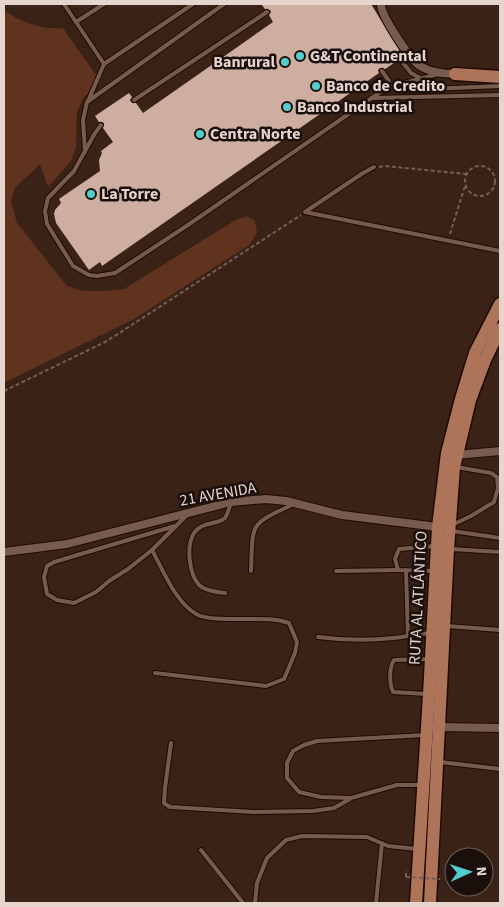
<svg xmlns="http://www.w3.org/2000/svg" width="504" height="907" viewBox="0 0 504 907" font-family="'Source Sans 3',sans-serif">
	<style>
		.green { fill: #5f331d }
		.building { fill: #ceaea0 }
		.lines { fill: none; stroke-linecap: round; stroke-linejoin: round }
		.service-casing { stroke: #200b02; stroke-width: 6 }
		.minor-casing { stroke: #200b02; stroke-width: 10 }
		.trunk-casing { stroke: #200b02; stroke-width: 15 }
		.path { stroke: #745f55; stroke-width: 2; stroke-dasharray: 4 2.5; stroke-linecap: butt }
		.service { stroke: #785b4f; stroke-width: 4 }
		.minor { stroke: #785b4f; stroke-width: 8 }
		.trunk { stroke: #ae745a; stroke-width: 12 }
		.path-bridge { stroke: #745f55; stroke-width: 2; stroke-dasharray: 4 2.5; stroke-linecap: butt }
		.poi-dot { fill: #52cdcd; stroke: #1a0f0a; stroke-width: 2 }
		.labels { text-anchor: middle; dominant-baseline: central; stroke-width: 5; stroke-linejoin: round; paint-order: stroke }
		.poi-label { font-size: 16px; font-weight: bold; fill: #e5d5cd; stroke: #1a0f0a; text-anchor: start }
		.street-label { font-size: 16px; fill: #e5d5cd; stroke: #1a0f0a }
	</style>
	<rect width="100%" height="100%" fill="#3a2217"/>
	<path class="green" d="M4 10C20 22 43 30 63 28L101 82 83 98 77 112 76 147 71 161 48 187 40 164 15 188 11 201 17 223 67 286 83 291H103L124 289 234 221 247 216 255 221 257 233 249 245 134 319 4 383Z"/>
	<polygon class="building" points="261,4 371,4 403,56 398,56 397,61 385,69 380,68 378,70 379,73 102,266 100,262 89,270 56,223 54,214 55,210 61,203 59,199 100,171 99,160 102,153 101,151 113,142 103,128 104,123 99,122 95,116 129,93 132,97 130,100 131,102 136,103 143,113 273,22 269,15 271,12 270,10 265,9"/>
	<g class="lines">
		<defs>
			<g id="service">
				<polyline points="64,4 104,64"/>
				<polyline points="76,22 104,4"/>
				<polyline points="400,59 411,73 420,78"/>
				<polyline points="382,71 389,81"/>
				<polyline points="407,90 500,86"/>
				<polyline points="373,98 500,95"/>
				<polyline points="134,100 267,12"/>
				<polyline points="88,101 104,64 193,4"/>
				<polyline points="101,125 95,133 74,171 48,198 45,211 47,224 73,266 89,275 97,276 115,273 188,225 379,93 393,86 438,74"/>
				<polyline points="85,151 83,120 87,102 224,4"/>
				<polyline points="305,212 500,251"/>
				<polyline points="305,212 363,173 374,167"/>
				<polyline points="452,525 471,516 494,502 498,488 497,477 491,473 456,467"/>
				<polyline points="175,526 54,562 47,566 44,577 47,594 57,600 74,603 96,592 109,581 128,569 152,550 186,516"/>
				<polyline points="452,531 500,538"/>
				<polyline points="451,549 500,552"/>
				<path d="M152 550C163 570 176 604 198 615 208 620 231 619 243 619 259 619 274 618 289 623L297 642 295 653 284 679 266 686 155 673"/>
				<polyline points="406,570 408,636 430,633"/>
				<path d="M251 571C253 523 248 525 294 504"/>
				<polyline points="336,571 398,570"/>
				<polyline points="433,571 398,570 395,559 399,549 435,546"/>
				<path d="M225 593C216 592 206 591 199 585 189 574 186 546 194 533 202 521 218 525 225 518 228 514 229 508 231 503"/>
				<polyline points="447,626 500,630"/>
				<path d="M318 637C349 641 377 641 408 636"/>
				<path d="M426 694 393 692C389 683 389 668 394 660L429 659"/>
				<polyline points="171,743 165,788 164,803 170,807 254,812 313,811 334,808 350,799"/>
				<polyline points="440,762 500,769"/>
				<polyline points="422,785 397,785 351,798 321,797 299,792 287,778 287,763 293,751 304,745 317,741 425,735"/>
				<polyline points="201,850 243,903"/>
				<polyline points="255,903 257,883 267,858 286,840 302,836 367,837 388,846 417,849"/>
				<polyline points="376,903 382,843"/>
			</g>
			<g id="minor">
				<path d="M381 4C381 16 409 58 420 66 431 73 445 74 457 74"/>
				<polyline points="456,455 500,451"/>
				<polyline points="4,552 67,544 231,502 266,499 286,501 342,515 438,527"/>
				<polyline points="439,727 500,728"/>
			</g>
			<g id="trunk">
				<polyline points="455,74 500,77"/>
				<polyline points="416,903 429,695 438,527 447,453 461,399 475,353 500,304"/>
				<polyline points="430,903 448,549 454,467 470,400 485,360 500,329"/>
			</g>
		</defs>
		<use href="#service" class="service-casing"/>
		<use href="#minor" class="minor-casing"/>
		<use href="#trunk" class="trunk-casing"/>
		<g class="path">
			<circle cx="480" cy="181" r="15"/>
			<polyline points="379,167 385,166 466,174"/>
			<polyline points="450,234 465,186"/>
			<polyline points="4,391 107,341 301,215"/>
			<polyline points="406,877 406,870"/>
		</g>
		<use href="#service" class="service"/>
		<use href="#minor" class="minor"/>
		<use href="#trunk" class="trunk"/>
		<polyline class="path-bridge" points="406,877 440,879"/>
	</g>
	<g class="poi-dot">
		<circle cx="300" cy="56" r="5"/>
		<circle cx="285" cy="62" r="5"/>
		<circle cx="316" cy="86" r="5"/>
		<circle cx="287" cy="107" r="5"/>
		<circle cx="200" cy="134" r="5"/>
		<circle cx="91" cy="194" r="5"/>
	</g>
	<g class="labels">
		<g class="poi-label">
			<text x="310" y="56">G&amp;T Continental</text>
			<text x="275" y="62" text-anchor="end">Banrural</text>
			<text x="326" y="86">Banco de Credito</text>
			<text x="297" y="107">Banco Industrial</text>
			<text x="210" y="134">Centra Norte</text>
			<text x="101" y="194">La Torre</text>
		</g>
		<g class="street-label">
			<text transform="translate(218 494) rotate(-10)">21 AVENIDA</text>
			<text transform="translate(418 598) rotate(-87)">RUTA AL ATLÁNTICO</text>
		</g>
	</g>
	<rect width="504" height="907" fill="none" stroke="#e5d5cd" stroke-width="10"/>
	<g transform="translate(469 872) rotate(87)"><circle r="24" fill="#1a0f0a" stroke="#6b5e58"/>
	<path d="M0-4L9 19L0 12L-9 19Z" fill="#52cdcd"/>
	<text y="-8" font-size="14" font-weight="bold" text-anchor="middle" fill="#e5d5cd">N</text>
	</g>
</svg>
